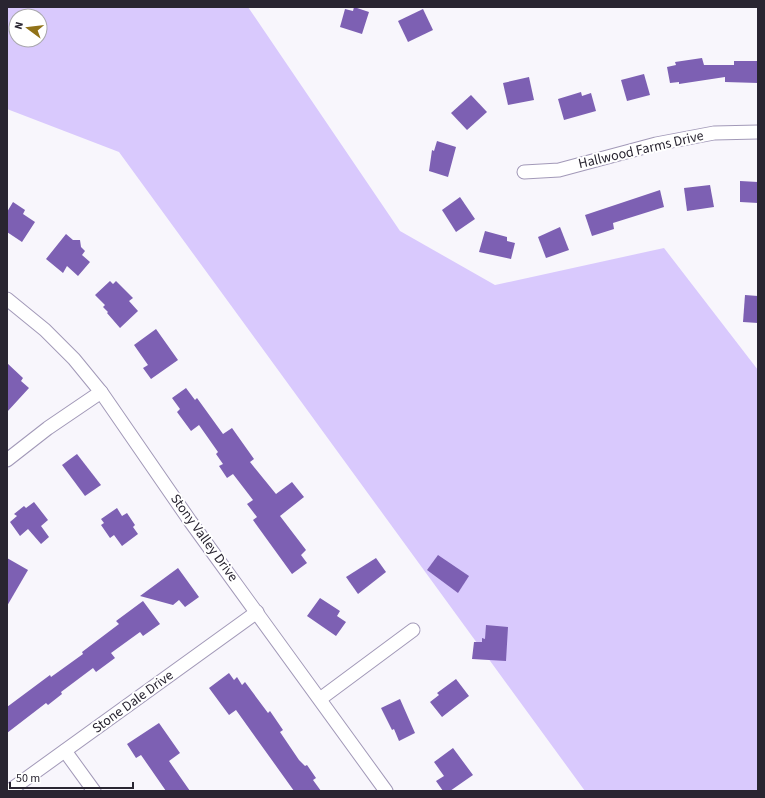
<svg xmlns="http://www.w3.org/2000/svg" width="765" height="798" viewBox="0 0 765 798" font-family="'Source Sans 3',sans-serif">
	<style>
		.green { fill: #d9c9fd; fill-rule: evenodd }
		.building { fill: #7d60b3 }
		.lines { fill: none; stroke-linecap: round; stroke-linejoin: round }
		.minor-casing { stroke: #a299b8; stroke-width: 15 }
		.minor { stroke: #fff; stroke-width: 13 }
		.labels { text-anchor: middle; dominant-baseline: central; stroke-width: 4; stroke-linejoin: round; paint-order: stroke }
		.street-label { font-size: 14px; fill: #292531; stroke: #fff }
	</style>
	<rect width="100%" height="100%" fill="#f8f6fc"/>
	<path class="green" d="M7 7H248L400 231 495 285 664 248 758 370V791H585L119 152 7 109ZM16 16H40V40H16Z"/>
	<g class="building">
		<polygon points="354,7 369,12 362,34 340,27 345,9 353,11"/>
		<polygon points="423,9 433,30 408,42 398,21"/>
		<polygon points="702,58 704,65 734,65 734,61 758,61 758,83 725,82 725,77 679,84 679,82 670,83 667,67 676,65 675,62"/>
		<polygon points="644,74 650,95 627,101 621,80"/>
		<polygon points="529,77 534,100 508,105 503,83"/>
		<polygon points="581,92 582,96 591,93 596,111 564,120 558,99"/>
		<polygon points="471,95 487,112 467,130 451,113"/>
		<polygon points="437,141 456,147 448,177 429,171 432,150 434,151"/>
		<polygon points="740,181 758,182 758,203 740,202"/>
		<polygon points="710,185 714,207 687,211 684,188"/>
		<polygon points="660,190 664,207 613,223 614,229 592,236 585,215"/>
		<polygon points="460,197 475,219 456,232 442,210"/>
		<polygon points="13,202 25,210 23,214 35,222 22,242 7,232 7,212"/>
		<polygon points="560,227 569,250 546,258 538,237"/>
		<polygon points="485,231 507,237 507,241 515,243 511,259 479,252"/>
		<polygon points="66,234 73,240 80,240 81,247 85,251 82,255 90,262 78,276 67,266 63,273 46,259"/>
		<polygon points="110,281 113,284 116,281 133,298 129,301 138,311 120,328 107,313 108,312 103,307 105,305 95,295"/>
		<polygon points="745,295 758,296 758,323 743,322"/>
		<polygon points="156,329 178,360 151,379 143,368 148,365 134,345"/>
		<polygon points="7,363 23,378 21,381 29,388 7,412"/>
		<polygon points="186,388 195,400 197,398 223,434 232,428 254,459 250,462 276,494 292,482 304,497 280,516 306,550 301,555 307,563 292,574 253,520 257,517 247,504 253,500 233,474 227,478 219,466 223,464 216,454 218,452 199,425 191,431 177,412 180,409 172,398"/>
		<polygon points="77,454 101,485 85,496 62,465"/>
		<polygon points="34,502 48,520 41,526 49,537 41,544 28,529 20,536 10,522 17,516 14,514 24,506 26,508"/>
		<polygon points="117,508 122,516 127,513 135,525 133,527 138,534 122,546 114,535 110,538 101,525 104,523 101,519"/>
		<polygon points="438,555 469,576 458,593 427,570"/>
		<polygon points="7,558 28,570 7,606"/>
		<polygon points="376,558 386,572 358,594 346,577"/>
		<polygon points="178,568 199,597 185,607 179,600 173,605 140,596"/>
		<polygon points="320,598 340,611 337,616 346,622 336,636 307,616"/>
		<polygon points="143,601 160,624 143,636 140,632 111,653 115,658 96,672 93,668 61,692 62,694 48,705 46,703 7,733 7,707 50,675 51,677 58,672 83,654 82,652 119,624 116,621"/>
		<polygon points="486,625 508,627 506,661 472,659 474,642 482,642 482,638 485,639"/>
		<polygon points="229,673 234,680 237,677 242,685 245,682 268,713 270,711 283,730 280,732 299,760 305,766 307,765 316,778 313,780 321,791 294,791 236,710 229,715 209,688"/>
		<polygon points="456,679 469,696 442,717 430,702 439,695 437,693"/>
		<polygon points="400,699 415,733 399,741 394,729 392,730 381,708"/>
		<polygon points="159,723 180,753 169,761 190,791 166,791 141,755 136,758 127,744"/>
		<polygon points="453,748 473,775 450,791 443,791 436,781 444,776 434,762"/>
	</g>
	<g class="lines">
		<defs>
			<g id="minor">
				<polyline points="524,172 559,170 656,144 714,133 758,132"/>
				<polyline points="7,299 45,330 74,359 101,392 190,521 386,791"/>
				<polyline points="7,460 48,428 101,392"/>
				<polyline points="320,699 413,630"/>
				<polyline points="65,751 94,791"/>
				<polyline points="9,791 257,612"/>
			</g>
		</defs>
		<use href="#minor" class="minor-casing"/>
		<use href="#minor" class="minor"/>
	</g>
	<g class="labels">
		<g class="street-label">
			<text transform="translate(641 150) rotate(-13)">Hallwood Farms Drive</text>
			<text transform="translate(204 538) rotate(54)">Stony Valley Drive</text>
			<text transform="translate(133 702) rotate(-36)">Stone Dale Drive</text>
		</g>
	</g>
	<rect width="765" height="798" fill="none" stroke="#292531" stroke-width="16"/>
	<g transform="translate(28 28) rotate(285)"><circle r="19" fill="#ffffff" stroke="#a9a8ad"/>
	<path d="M0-3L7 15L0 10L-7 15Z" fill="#917218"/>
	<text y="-6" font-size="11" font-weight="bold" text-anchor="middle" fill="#292531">N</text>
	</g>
	<path d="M10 782v6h123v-6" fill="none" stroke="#292531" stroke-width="2"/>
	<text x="16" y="782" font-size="12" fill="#292531" stroke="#ffffff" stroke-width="3" paint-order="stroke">50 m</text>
</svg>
